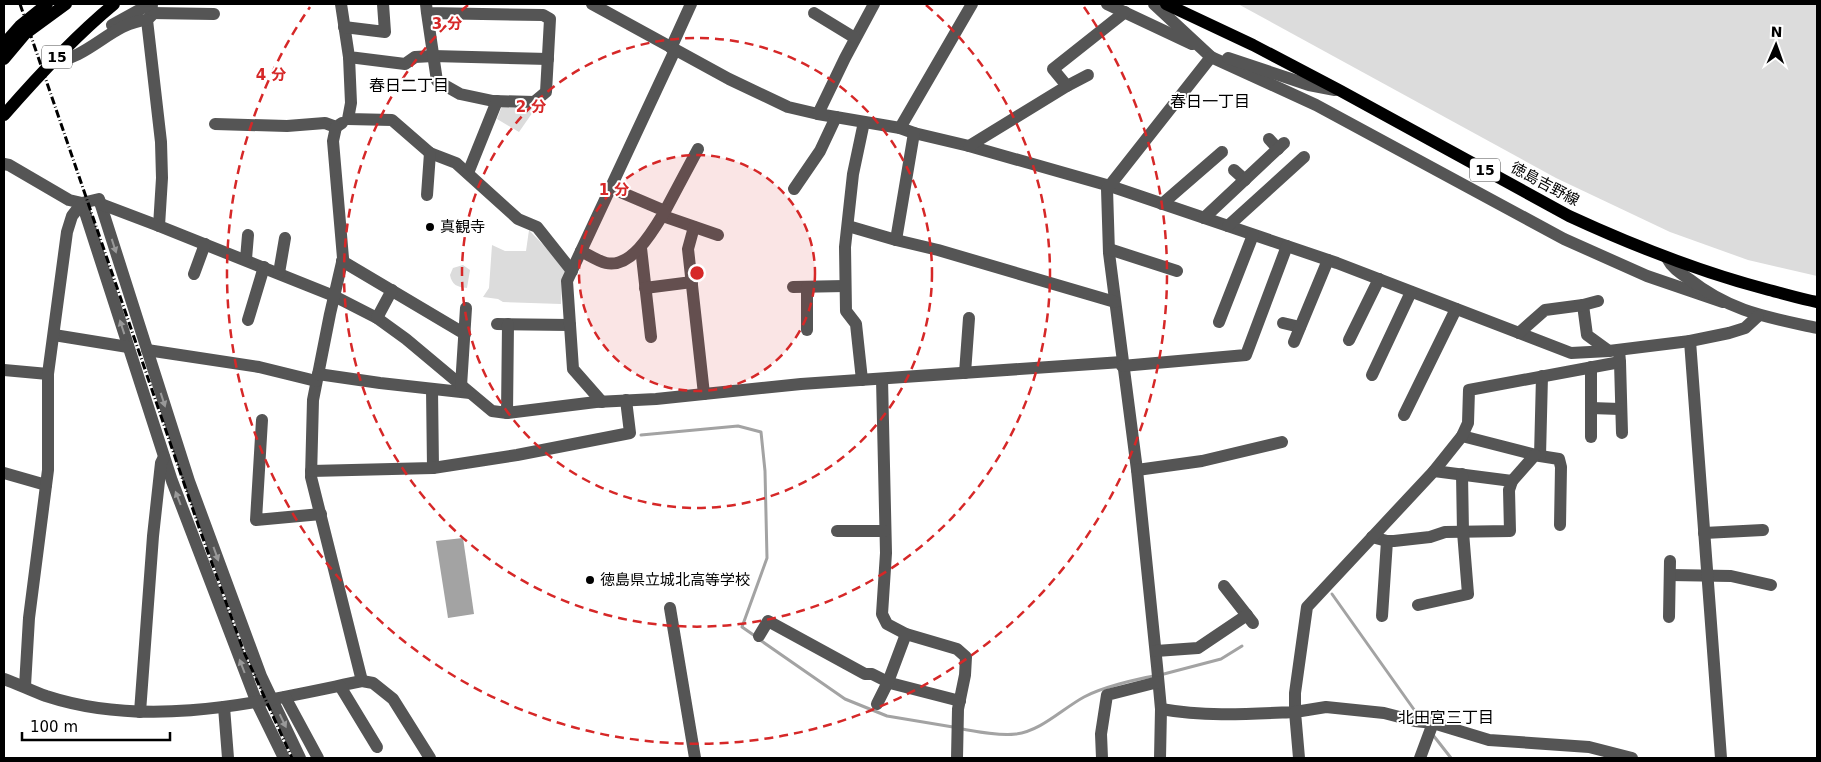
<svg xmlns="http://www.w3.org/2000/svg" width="1821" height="762" viewBox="0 0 1821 762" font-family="'DejaVu Sans','Noto Sans JP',sans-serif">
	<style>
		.green { fill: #dcdcdc }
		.water { fill: #a3a3a3 }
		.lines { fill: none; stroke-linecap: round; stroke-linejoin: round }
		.stream { stroke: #a3a3a3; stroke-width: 3 }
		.minor { stroke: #555; stroke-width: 12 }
		.major { stroke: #000; stroke-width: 12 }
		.rail { stroke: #000; stroke-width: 3; stroke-dasharray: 8 2.5 1 2.5; stroke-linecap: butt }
		.oneway { fill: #999 }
		.ring { fill: none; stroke: #d62828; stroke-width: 2.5; stroke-dasharray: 9 6 }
		.poi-dot { fill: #000; stroke: #fff; stroke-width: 2 }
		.labels { text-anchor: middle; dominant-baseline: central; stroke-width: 4; stroke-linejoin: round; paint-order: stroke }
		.shield { fill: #fff; stroke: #4c4c4c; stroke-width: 1 }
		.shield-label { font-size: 14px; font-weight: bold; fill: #000 }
		.street-label { font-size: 15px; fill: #000; stroke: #fff }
		.poi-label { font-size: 15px; fill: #000; stroke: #fff; text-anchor: start }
		.neighbourhood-label { font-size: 16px; fill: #000; stroke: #fff }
		.centre { fill: #d62828; stroke: #fff; stroke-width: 2.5 }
		.ring-label { font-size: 15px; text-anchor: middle; font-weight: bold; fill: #d62828; stroke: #fff; stroke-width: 4; stroke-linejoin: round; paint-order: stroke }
	</style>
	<rect width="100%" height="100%" fill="#fff"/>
	<g class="green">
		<polygon points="1238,4 1817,4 1817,276 1748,260 1670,232 1556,178"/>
		<polygon points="502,106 518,106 535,109 519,132 497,119"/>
		<polygon points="529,230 568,271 562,279 561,304 503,302 498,299 483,297 489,288 492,245 505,251 526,251"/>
		<path d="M463 265 470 270 467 288C457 287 452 285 450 275L453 268Z"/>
	</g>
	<polygon class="water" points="463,538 474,614 448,618 436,541"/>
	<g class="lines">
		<g class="stream">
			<polyline points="641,435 738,426 761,432 765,471 767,558 742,627 755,636"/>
			<polyline points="1332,594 1420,718"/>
			<polyline points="760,640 845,699 887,716 953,727"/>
			<polyline points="1160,675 1221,659 1242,646"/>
			<path d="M962 729C979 732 999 736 1016 734 1041 731 1062 709 1084 697 1100 688 1136 679 1154 676"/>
			<polyline points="1433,735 1451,758"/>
		</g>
		<g class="minor">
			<polyline points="152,4 151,16 147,20 161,142 162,178 159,226 334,296 377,318 406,339 492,411 507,413 596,402 656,399 801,384 1122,362"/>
			<polyline points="341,4 349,57 405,64 415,57 433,56 548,59"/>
			<polyline points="426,4 427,13 437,81 460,94 493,101 534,102 546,92 550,19 543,15 427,13"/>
			<polyline points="592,4 729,79 788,107 818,114"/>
			<polyline points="874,4 845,58 818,114 900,128 914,133 969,146 1110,186 1337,263 1571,353 1609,351 1690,341"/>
			<polyline points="1107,4 1192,44"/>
			<polyline points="1154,4 1211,57 1107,189 1109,253 1137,470 1157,666 1161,709 1160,758"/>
			<polyline points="151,13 214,14"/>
			<polyline points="814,13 855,38"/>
			<polyline points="112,25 150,4"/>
			<polyline points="344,27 385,32 383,4"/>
			<polyline points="671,48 691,4"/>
			<polyline points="349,57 351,103 348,119 392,120 430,153 456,163 518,219 537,227 572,271"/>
			<polyline points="1211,57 1316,105 1564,239 1647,276 1723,302"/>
			<polyline points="1228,58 1309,85 1335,90"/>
			<path d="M53 61C88 60 112 22 147 20"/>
			<polyline points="1067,86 1088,75"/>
			<polyline points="215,124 287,126 325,123 336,127 342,123"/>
			<polyline points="336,127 333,141 343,258 330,314 313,400 311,477 362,681"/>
			<polyline points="900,128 972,4"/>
			<polyline points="1269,139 1278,149"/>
			<polyline points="969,146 1067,86 1053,69 1125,12"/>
			<polyline points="4,164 9,165 69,200 82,203 99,199 189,481 261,676 300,758"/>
			<polyline points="1234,170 1245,180"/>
			<polyline points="468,173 497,101"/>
			<polyline points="794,189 820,151 836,117"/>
			<polyline points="427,195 430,153"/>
			<polyline points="82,203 172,481 257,703 284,758"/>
			<polyline points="101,204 159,226"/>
			<polyline points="1162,204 1222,152"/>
			<polyline points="665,211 698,149"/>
			<polyline points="663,216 718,235"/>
			<polyline points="1204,218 1284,143"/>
			<polyline points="848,226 896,240 938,250 1115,302"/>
			<polyline points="1228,226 1304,157"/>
			<polyline points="694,227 688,249 704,394"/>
			<polyline points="896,240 914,133"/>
			<polyline points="641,248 651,337"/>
			<polyline points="1109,249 1177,271"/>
			<path d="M581 251C589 255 598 261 606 263 632 269 654 229 665 211L611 188"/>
			<path d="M1667 258C1672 268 1680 273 1689 279 1731 312 1767 317 1817 328"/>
			<polyline points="246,259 248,235"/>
			<polyline points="342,261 465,334"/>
			<polyline points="279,273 285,238"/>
			<polyline points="194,274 205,244"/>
			<polyline points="793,287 845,286"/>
			<polyline points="807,287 807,330"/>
			<polyline points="645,288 692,282"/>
			<polyline points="1583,305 1587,335 1609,351"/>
			<polyline points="377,318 392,290"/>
			<polyline points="248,320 264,267"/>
			<polyline points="1219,322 1253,235"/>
			<polyline points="1283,323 1300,327"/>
			<polyline points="497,324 570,325"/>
			<polyline points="1519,333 1545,310 1583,305 1598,301"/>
			<polyline points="54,335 128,347"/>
			<polyline points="1349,340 1379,279"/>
			<polyline points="1294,342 1328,260"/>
			<polyline points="147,350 259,367 316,381"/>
			<polyline points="1620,362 1622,433"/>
			<polyline points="1122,366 1246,355 1287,246"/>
			<polyline points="1591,367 1591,437"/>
			<polyline points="4,370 48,374"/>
			<polyline points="965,373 969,318"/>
			<polyline points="318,374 380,383 470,393"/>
			<polyline points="1372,375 1411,292"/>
			<polyline points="882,379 886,553 882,614 887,624 906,634 957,649 966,657 965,675 958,709 957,758"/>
			<polyline points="862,380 856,324 846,311 845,247 853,174 864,122"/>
			<polyline points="461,386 466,308"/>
			<polyline points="432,389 433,468"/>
			<polyline points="602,402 573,369 567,281 675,50"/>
			<polyline points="1591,408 1620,409"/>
			<polyline points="507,413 508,324"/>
			<polyline points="1404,415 1456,309"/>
			<polyline points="262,420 256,520 321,514"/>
			<polyline points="1462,436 1540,456 1559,459 1561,467 1560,525"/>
			<polyline points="1540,456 1542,376"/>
			<polyline points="1137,470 1202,461 1282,442"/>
			<polyline points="311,471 433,468 517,455 630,433 626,400"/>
			<polyline points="4,473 46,485"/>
			<polyline points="1512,481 1535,455"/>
			<polyline points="837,531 885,531"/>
			<polyline points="1704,533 1763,530"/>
			<polyline points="1372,537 1387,541 1394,541 1430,537 1445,532 1510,531 1509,490 1512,481 1434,471"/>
			<polyline points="1670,575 1731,576 1771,585"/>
			<polyline points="1224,586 1253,623"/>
			<polyline points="1418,605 1468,594 1463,532 1462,474"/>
			<polyline points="670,608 695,758"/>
			<polyline points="1382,616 1387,541"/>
			<polyline points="1669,617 1670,561"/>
			<polyline points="759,636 768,621 865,674 872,674 890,683 960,701"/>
			<polyline points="1156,651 1198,648 1247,615"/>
			<path d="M4 679C18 684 32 691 46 696 150 730 259 702 362 681L373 683 393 699 430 758"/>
			<polyline points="25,686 29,618 48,470 48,374 67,232 72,216 82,203"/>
			<polyline points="340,686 377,747"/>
			<polyline points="285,697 318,758"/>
			<polyline points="877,704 888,682 906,634"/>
			<polyline points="224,707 228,758"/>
			<path d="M1161 709C1206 717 1249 714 1295 712V693L1307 607 1434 471 1462 436 1468 423 1469 390 1620 362 1619 350"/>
			<polyline points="140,712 153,536 161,463 164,457"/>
			<polyline points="1102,758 1101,734 1107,695 1158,682"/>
			<polyline points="1299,758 1295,712 1326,707 1384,713 1415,721 1433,723 1489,740 1589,747 1632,758"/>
			<polyline points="1420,758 1433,723"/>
			<polyline points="1721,758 1690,341 1729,333 1745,328 1758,316"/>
		</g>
		<g class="major">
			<path d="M1166 4 1253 45 1339 90 1569 216C1634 246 1700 272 1769 290 1785 294 1801 299 1817 302"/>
			<polyline points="4,44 20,26 47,4"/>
			<polyline points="4,59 25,34 66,4"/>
			<path d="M4 115C38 76 74 37 114 4"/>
		</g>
		<polyline class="rail" points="20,4 201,533 244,652 292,758"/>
	</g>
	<defs><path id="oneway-solid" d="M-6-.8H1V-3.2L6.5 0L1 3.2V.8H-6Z" transform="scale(1.25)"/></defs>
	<g class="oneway">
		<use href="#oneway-solid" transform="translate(114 246) rotate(72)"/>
		<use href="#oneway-solid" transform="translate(122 327) rotate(-108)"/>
		<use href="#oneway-solid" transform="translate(163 400) rotate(72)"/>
		<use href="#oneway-solid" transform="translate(178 498) rotate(-111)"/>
		<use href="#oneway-solid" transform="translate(216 554) rotate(70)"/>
		<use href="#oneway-solid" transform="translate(242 666) rotate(-111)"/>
		<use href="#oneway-solid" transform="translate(283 721) rotate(64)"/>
	</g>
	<circle cx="697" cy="273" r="118" fill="#d62828" fill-opacity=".12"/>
	<g class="ring">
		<circle cx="697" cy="273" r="118"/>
		<circle cx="697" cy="273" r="235"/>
		<path d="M926 5A353 353 0 1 1 468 5"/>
		<path d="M1084 7A470 470 0 1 1 310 7"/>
	</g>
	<g class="poi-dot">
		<circle cx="430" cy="227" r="5"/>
		<circle cx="590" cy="580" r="5"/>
	</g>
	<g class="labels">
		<g class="shield">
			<rect x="42" y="45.5" width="30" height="23" rx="4"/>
			<rect x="1470" y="158.5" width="30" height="23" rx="4"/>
		</g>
		<g class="shield-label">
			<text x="57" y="57">15</text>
			<text x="1485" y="170">15</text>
		</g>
		<g class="street-label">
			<text transform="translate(1545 184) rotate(28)">徳島吉野線</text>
		</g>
		<g class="poi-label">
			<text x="440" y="227">真観寺</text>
			<text x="600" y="580">徳島県立城北高等学校</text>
		</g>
		<g class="neighbourhood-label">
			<text x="409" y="85">春日二丁目</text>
			<text x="1210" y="101">春日一丁目</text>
			<text x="1446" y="717">北田宮三丁目</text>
		</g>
	</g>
	<circle cx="697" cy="273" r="8" class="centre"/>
	<g class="ring-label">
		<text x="447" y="29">3 分</text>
		<text x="271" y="80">4 分</text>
		<text x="531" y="112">2 分</text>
		<text x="614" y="195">1 分</text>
	</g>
	<rect width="1821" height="762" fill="none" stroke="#000000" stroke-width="10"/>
	<g transform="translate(1776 45) rotate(2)" stroke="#ffffff" stroke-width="4" paint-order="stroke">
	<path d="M0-4L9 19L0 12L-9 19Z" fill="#000000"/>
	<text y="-8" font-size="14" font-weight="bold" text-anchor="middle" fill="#000000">N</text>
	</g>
	<path d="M22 732v8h148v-8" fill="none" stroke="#000000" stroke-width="2.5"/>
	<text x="30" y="732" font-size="15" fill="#000000" stroke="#ffffff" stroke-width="4" paint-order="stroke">100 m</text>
</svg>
